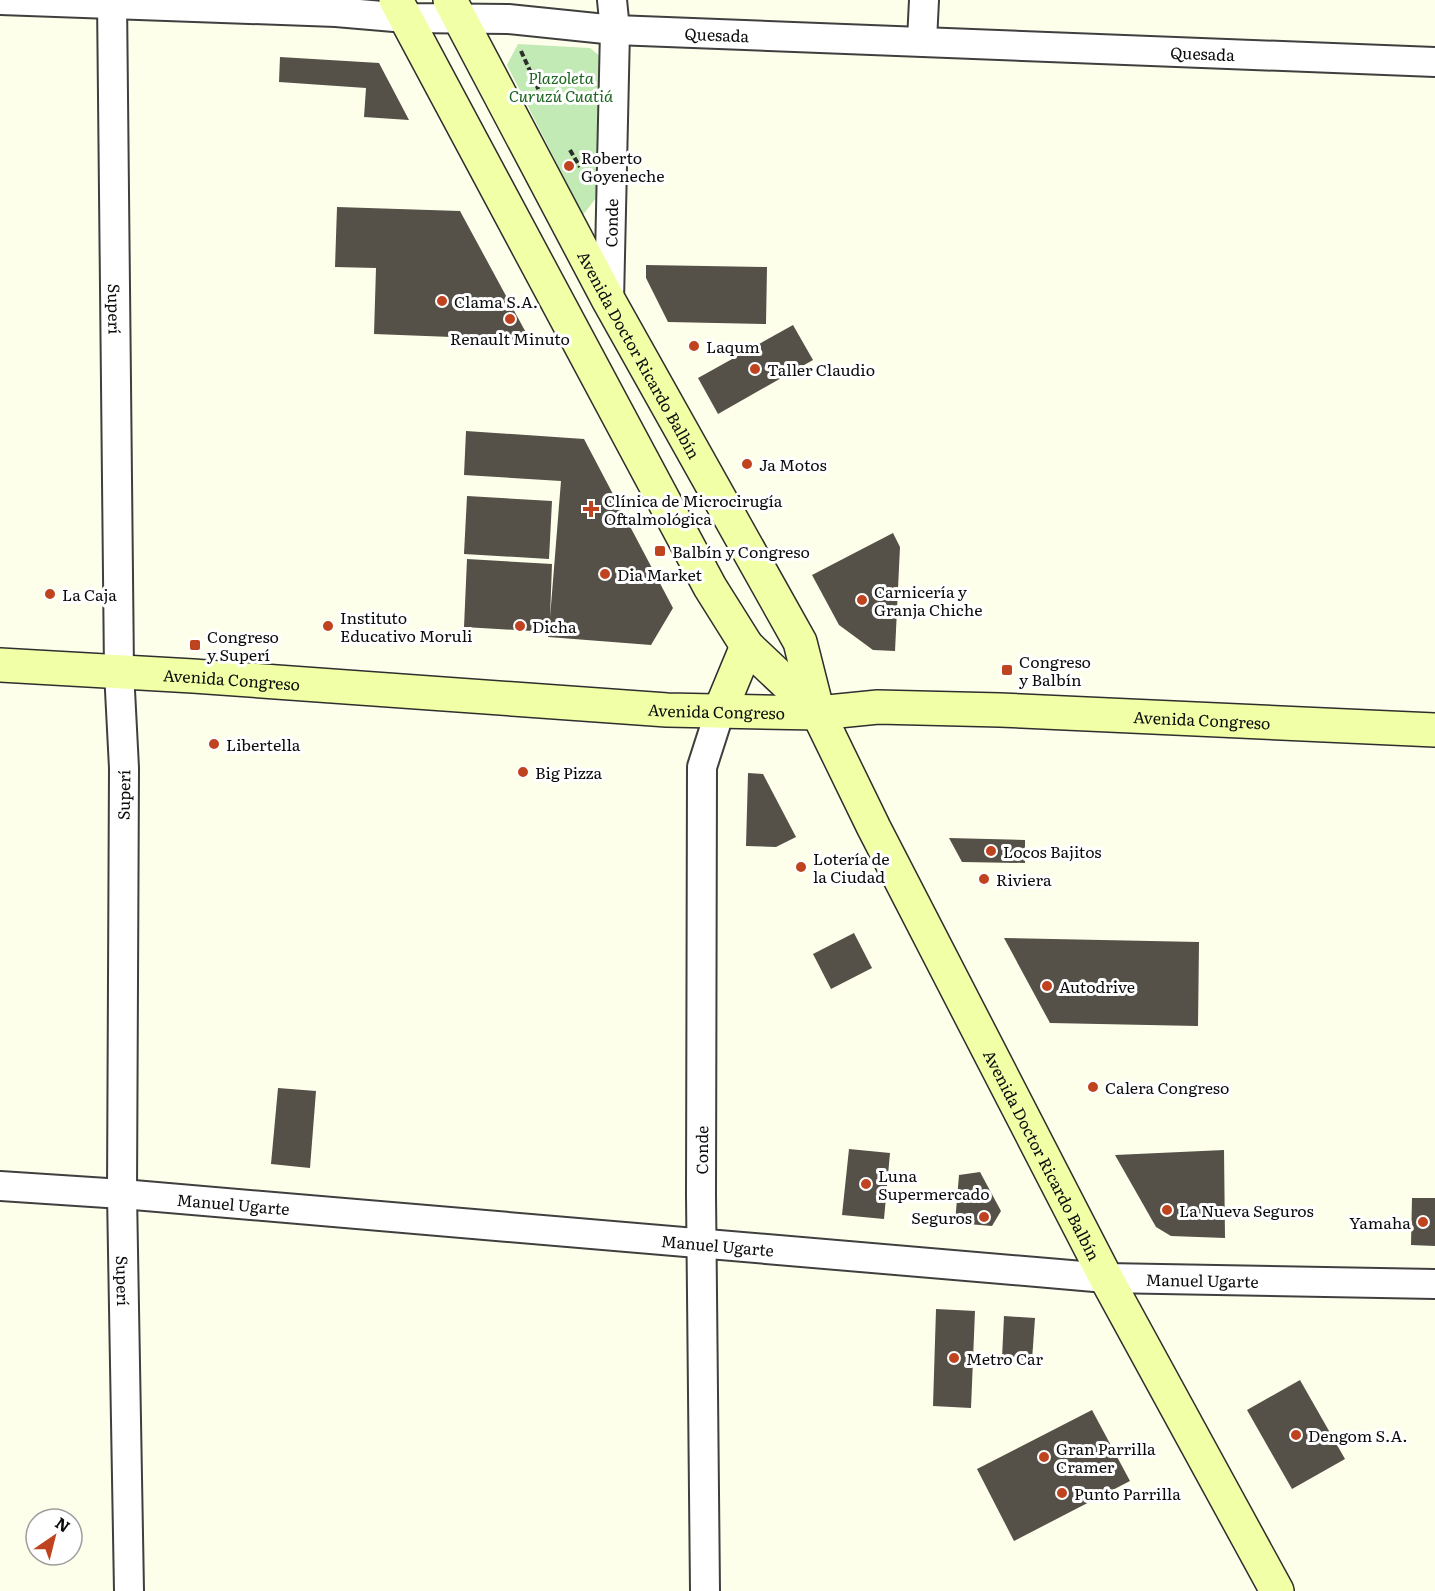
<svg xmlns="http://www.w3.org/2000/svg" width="1435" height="1591" viewBox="0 0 1435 1591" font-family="Literata,serif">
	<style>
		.green { fill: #c2eab4 }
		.building { fill: #555048 }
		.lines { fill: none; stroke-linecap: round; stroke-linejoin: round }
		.street-casing { stroke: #3f3f3f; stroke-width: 32 }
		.secondary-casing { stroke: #2e2e2e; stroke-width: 36 }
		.path { stroke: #2e2e2e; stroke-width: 4; stroke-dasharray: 6 3; stroke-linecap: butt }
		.street { stroke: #fff; stroke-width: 28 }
		.secondary { stroke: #f1ffa6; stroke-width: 33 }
		.poi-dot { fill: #c04320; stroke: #fff; stroke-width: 2 }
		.labels { text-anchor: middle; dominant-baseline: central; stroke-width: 6; stroke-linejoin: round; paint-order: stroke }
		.street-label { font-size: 16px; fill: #0c0c0c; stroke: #fff }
		.park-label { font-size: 16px; font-style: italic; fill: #1b651f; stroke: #fff }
		.poi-label { font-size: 16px; fill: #0c0c0c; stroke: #fff; text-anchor: start }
	</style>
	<rect width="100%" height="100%" fill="#feffeb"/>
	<polygon class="green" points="518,44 590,48 601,57 599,194 583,215 507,65"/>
	<g class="building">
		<polygon points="280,57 379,63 409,120 364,117 366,88 279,82"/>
		<polygon points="337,207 460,211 530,340 374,334 376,268 335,267"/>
		<polygon points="646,265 767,267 766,324 668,322 646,278"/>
		<polygon points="793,325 813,360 718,414 698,378"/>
		<polygon points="466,431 584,439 673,608 651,645 548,637 549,632 464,627 467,559 552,564 550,618 561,481 464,475"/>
		<polygon points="467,496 552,501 549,559 464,554"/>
		<polygon points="893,533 900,547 895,651 873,650 839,625 812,575"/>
		<polygon points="748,773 763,774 796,837 776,847 746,846"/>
		<polygon points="949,838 1025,840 1025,863 962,862"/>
		<polygon points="854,933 872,968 831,989 813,954"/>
		<polygon points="1004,938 1199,942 1198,1026 1050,1023"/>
		<polygon points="278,1088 316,1091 310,1168 271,1164"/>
		<polygon points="849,1149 890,1153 884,1219 842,1215"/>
		<polygon points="1224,1150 1225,1238 1171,1236 1156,1227 1115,1155"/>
		<polygon points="980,1172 1001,1211 992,1226 955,1223 959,1175"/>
		<polygon points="1412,1198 1435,1198 1435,1246 1411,1245"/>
		<polygon points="936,1309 975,1311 971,1408 933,1406"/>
		<polygon points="1004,1316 1035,1318 1032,1360 1002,1358"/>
		<polygon points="1300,1380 1345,1459 1292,1489 1247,1410"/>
		<polygon points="1092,1410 1130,1481 1014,1541 977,1469"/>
	</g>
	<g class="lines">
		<defs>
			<g id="street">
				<path id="s1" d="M0 0 336 12 406 18 508 19 615 30 1435 62"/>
				<path id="s2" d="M112 0 119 671 124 768 122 1194 129 1591"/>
				<polyline points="922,41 924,0"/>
				<path id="s3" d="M609 301 615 30 612 0"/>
				<path id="s4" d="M0 1186 122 1194 1106 1278 1435 1284"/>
				<path id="s5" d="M705 1591 701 1195 702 767 720 711"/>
			</g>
			<g id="secondary">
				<polyline points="396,0 710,587 747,646 818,713"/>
				<path id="s6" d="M450 0 609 301 800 642 818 713 874 828 1106 1278 1277 1591"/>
				<path id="s7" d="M0 665 193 676 667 710 818 713 878 707 1000 710 1435 730"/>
				<polyline points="720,711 747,646"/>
			</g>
		</defs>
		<use href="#street" class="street-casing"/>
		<use href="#secondary" class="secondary-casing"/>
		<g class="path">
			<polyline points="521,51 540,93"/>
			<polyline points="570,150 580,167"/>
		</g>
		<use href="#street" class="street"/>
		<use href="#secondary" class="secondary"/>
	</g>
	<g class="poi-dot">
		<circle cx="569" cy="166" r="6"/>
		<circle cx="442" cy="301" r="6"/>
		<circle cx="510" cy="319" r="6"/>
		<circle cx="694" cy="346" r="6"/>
		<circle cx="755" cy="369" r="6"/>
		<circle cx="747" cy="464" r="6"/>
		<path d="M588 500h6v6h6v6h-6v6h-6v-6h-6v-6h6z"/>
		<rect x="654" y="545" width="12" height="12" rx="3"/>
		<circle cx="605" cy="574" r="6"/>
		<circle cx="50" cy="594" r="6"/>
		<circle cx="862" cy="600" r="6"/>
		<circle cx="328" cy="626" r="6"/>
		<circle cx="520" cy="626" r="6"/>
		<rect x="189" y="639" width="12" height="12" rx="3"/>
		<rect x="1001" y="664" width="12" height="12" rx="3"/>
		<circle cx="214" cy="744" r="6"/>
		<circle cx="523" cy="772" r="6"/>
		<circle cx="991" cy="851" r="6"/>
		<circle cx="801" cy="867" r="6"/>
		<circle cx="984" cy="879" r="6"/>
		<circle cx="1047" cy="986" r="6"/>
		<circle cx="1093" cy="1087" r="6"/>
		<circle cx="866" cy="1184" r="6"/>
		<circle cx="1167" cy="1210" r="6"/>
		<circle cx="984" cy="1217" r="6"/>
		<circle cx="1423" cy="1222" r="6"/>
		<circle cx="954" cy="1358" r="6"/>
		<circle cx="1296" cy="1435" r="6"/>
		<circle cx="1044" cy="1457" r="6"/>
		<circle cx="1062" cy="1493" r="6"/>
	</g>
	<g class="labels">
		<g class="street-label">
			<text stroke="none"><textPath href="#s1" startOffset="718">Quesada</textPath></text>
			<text stroke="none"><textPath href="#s1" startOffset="1204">Quesada</textPath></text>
			<text stroke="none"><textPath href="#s3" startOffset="78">Conde</textPath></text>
			<text stroke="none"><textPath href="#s2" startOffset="309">Superí</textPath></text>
			<text stroke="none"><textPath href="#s6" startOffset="402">Avenida Doctor Ricardo Balbín</textPath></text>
			<text stroke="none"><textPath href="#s7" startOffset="232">Avenida Congreso</textPath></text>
			<text stroke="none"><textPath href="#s7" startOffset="718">Avenida Congreso</textPath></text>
			<text stroke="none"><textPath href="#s7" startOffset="1204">Avenida Congreso</textPath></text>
			<text transform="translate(123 795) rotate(-89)">Superí</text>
			<text stroke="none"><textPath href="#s5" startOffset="441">Conde</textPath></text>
			<text stroke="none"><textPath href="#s6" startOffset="1300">Avenida Doctor Ricardo Balbín</textPath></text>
			<text stroke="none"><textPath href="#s4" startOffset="234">Manuel Ugarte</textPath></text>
			<text stroke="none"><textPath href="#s4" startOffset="720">Manuel Ugarte</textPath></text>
			<text stroke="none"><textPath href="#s4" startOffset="1206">Manuel Ugarte</textPath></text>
			<text stroke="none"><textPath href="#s2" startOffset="1281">Superí</textPath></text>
		</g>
		<g class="park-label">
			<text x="561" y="77">Plazoleta<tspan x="561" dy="18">Curuzú Cuatiá</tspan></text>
		</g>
		<g class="poi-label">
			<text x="581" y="157">Roberto<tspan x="581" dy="18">Goyeneche</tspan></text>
			<text x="454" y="301">Clama S.A.</text>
			<text x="510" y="338" text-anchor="middle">Renault Minuto</text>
			<text x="706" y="346">Laqum</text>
			<text x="767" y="369">Taller Claudio</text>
			<text x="759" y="464">Ja Motos</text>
			<text x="604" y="500">Clínica de Microcirugía<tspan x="604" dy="18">Oftalmológica</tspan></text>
			<text x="672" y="551">Balbín y Congreso</text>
			<text x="617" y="574">Dia Market</text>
			<text x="874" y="591">Carnicería y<tspan x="874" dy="18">Granja Chiche</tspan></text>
			<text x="62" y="594">La Caja</text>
			<text x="340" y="617">Instituto<tspan x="340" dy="18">Educativo Moruli</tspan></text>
			<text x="532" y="626">Dicha</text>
			<text x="207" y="636">Congreso<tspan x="207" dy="18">y Superí</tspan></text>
			<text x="1019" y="661">Congreso<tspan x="1019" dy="18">y Balbín</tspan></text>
			<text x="226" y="744">Libertella</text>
			<text x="535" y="772">Big Pizza</text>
			<text x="1003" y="851">Locos Bajitos</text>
			<text x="813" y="858">Lotería de<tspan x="813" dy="18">la Ciudad</tspan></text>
			<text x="996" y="879">Riviera</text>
			<text x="1059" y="986">Autodrive</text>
			<text x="1105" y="1087">Calera Congreso</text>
			<text x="878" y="1175">Luna<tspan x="878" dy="18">Supermercado</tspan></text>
			<text x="1179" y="1210">La Nueva Seguros</text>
			<text x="972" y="1217" text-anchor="end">Seguros</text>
			<text x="1411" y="1222" text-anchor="end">Yamaha</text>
			<text x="966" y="1358">Metro Car</text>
			<text x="1308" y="1435">Dengom S.A.</text>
			<text x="1056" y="1448">Gran Parrilla<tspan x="1056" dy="18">Cramer</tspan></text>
			<text x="1074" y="1493">Punto Parrilla</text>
		</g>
	</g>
	<g transform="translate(54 1537) rotate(35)"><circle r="28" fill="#ffffff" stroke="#9e9e9e" stroke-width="1.5"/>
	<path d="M0-4.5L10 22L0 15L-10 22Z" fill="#c04320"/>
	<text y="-9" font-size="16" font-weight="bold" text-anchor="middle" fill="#0c0c0c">N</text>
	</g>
</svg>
